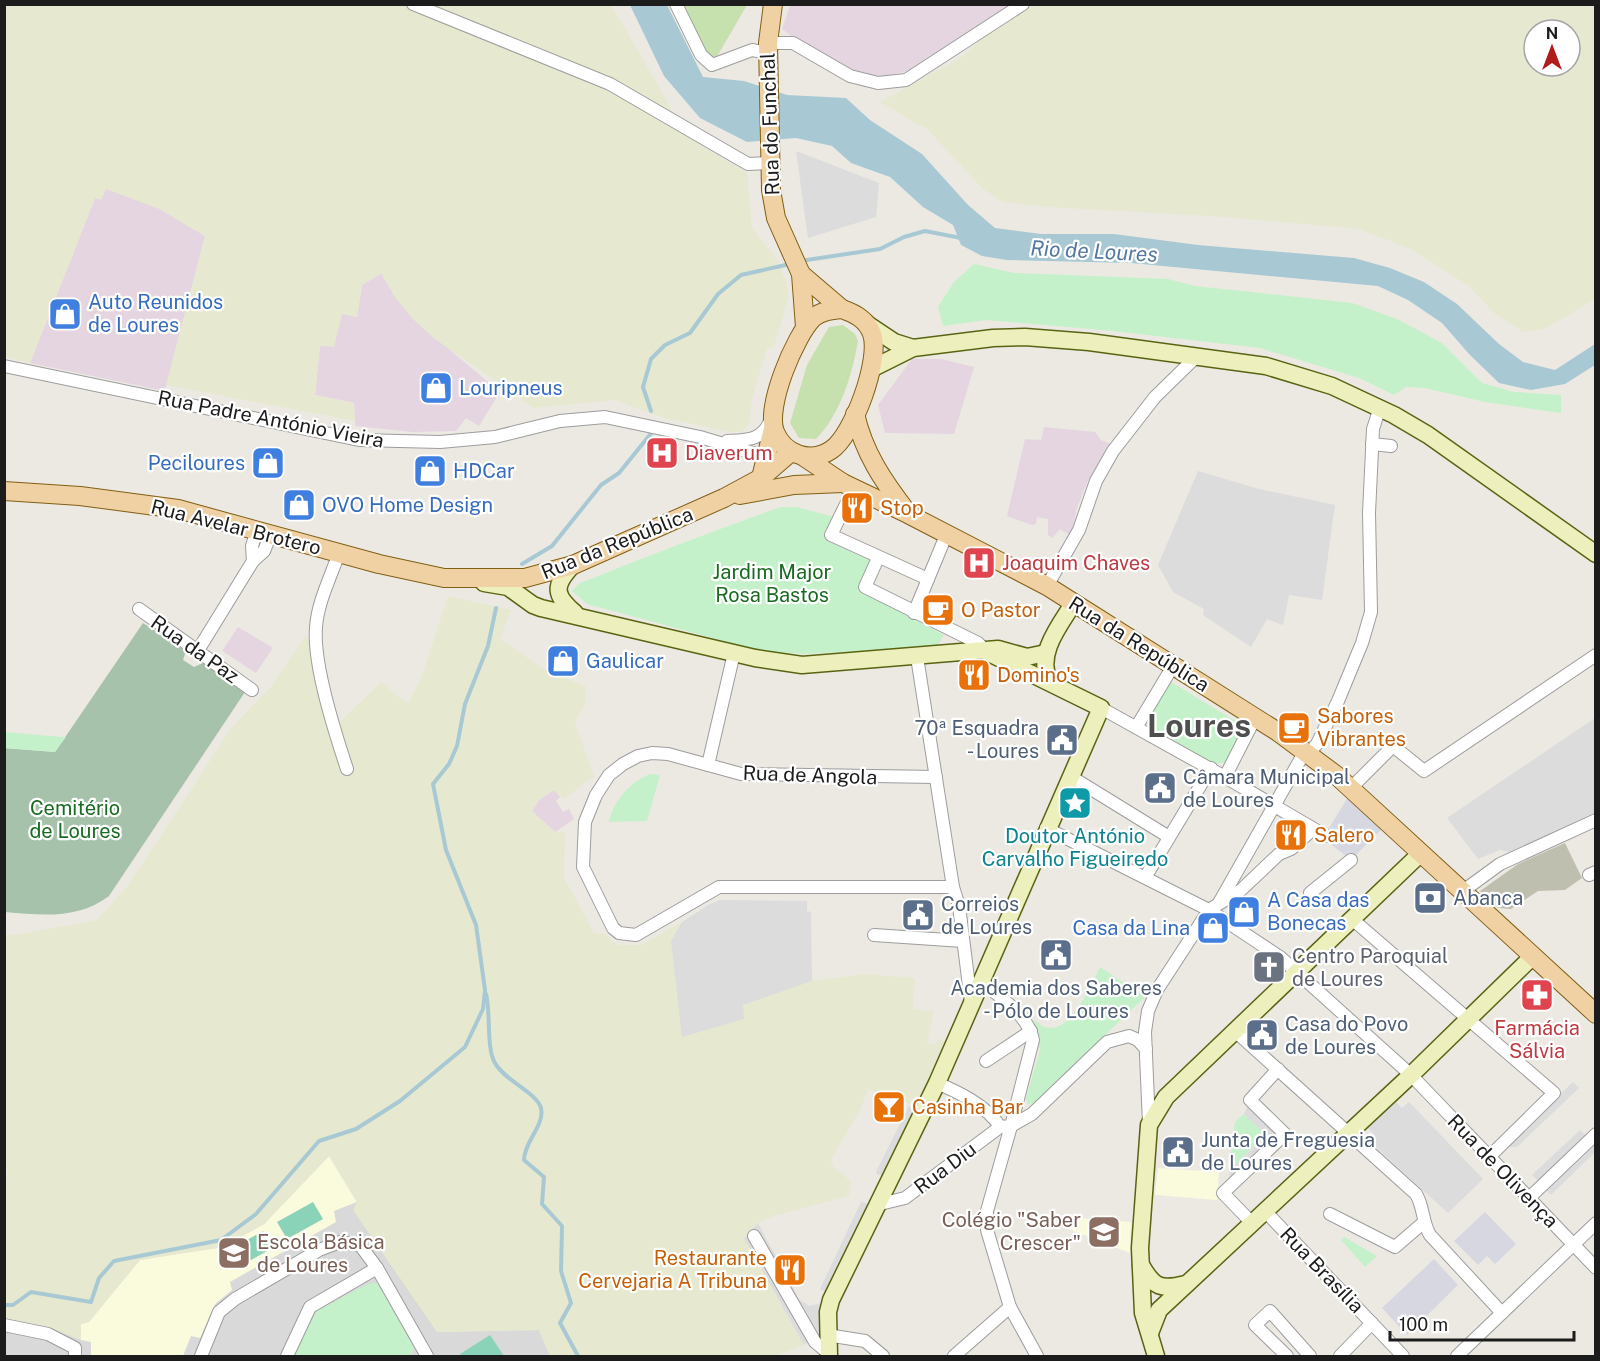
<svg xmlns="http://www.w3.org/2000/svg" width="1600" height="1361" viewBox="0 0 1600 1361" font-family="'Public Sans',sans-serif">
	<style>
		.residential { fill: #dad9d9 }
		.industrial { fill: #e4d5e1 }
		.education { fill: #fafadd }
		.construction { fill: #bfbfaf }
		.farmland { fill: #e6e9d0; fill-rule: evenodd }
		.grass { fill: #c6e0ae }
		.cemetery { fill: #a7c2ab }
		.park { fill: #c4f1c9 }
		.pitch { fill: #8ad2b8 }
		.parking { fill: #dcdcdc }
		.plaza { fill: #d7d7e1 }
		.water { fill: #a8c9d4 }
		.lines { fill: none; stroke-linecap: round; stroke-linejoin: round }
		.stream { stroke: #a8c9d4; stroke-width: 4 }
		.street-casing { stroke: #9d9d9d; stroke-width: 14 }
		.secondary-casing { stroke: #596412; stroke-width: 19 }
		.primary-casing { stroke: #815f12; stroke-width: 20 }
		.street { stroke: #fff; stroke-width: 12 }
		.secondary { stroke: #edf0bc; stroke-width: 16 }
		.primary { stroke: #efd1a4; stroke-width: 18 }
		.labels { text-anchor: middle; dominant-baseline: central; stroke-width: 4.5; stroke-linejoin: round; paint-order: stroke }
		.street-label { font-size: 20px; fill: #1c1c1c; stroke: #fff }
		.shop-label { font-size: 20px; fill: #366cbe; stroke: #fff; text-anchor: start }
		.health-label { font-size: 20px; fill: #be3a42; stroke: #fff; text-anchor: start }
		.food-label { font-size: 20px; fill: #c56008; stroke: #fff; text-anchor: start }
		.park-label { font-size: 20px; fill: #196b21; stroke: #fff }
		.service-label { font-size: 20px; fill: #4e5e75; stroke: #fff; text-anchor: start }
		.culture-label { font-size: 20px; fill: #0d838f; stroke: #fff }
		.worship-label { font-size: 20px; fill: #5b616d; stroke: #fff; text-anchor: start }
		.education-label { font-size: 20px; fill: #785e54; stroke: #fff; text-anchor: end }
		.water-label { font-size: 21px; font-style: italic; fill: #55789f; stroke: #fff }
		.town-label { font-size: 32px; font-weight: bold; fill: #4f4f4f; stroke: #fff }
	</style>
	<rect width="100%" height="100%" fill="#ece9e3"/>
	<polygon class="residential" points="329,1156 437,1332 539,1330 550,1356 5,1356 5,1319 46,1326 81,1339"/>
	<g class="industrial">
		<polygon points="790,5 1012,5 908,71 885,76 862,74 824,60 782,29"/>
		<polygon points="106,188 160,209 205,236 165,391 30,363 95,198"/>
		<polygon points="382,273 395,297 412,318 500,392 479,426 466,418 456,431 413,432 355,426 354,403 315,395 320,345 342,313 357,317 362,285"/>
		<polygon points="912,359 941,359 974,367 954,434 885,433 878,405"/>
		<polygon points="1044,427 1095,432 1101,440 1111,444 1088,481 1076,510 1073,537 1060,529 1052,538 1048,535 1048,519 1037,517 1036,524 1032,525 1007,516 1025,439 1041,440"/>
		<polygon points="238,627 273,648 256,673 222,651"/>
		<polygon points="554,789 560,797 556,801 563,812 569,809 574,819 555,832 532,811 539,800"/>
	</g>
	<g class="education">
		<polygon points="329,1156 357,1202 334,1211 336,1222 230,1282 232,1290 215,1304 200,1338 191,1336 183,1356 91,1356 91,1342 81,1340 81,1324 89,1322 140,1260 223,1247 264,1224"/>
		<polygon points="1158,1168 1219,1172 1217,1200 1155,1195"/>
		<polygon points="1067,1217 1131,1222 1130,1253 1066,1228"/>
	</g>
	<polygon class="construction" points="1565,843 1582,878 1565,890 1538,891 1511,909 1498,908 1480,891 1518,864"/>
	<g class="farmland">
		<polygon points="5,5 611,5 668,102 679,132 747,173 752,228 777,259 786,282 789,296 774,346 767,349 752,399 749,423 742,432 728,432 661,417 615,400 534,408 435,339 412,318 395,297 381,273 362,285 357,317 342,314 334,347 320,346 315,395 354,403 355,421 166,385 205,236 160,209 106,189 101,200 95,198 30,363 5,357"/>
		<path d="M1012 5H1595V299L1545 329 1523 332 1495 314 1469 286 1411 249 1358 229 1225 217 1049 207 1003 202 983 189 928 130 880 102 957 60 987 35 995 16ZM1534 30H1570V66H1534Z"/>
		<polygon points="448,596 511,610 500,639 548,672 586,686 585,703 575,723 594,776 564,799 554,790 539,800 532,811 555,832 565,833 564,877 594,933 605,934 618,945 641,945 682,922 671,941 743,1005 812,981 866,974 915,978 913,1009 934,1011 927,1043 936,1045 937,1039 948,1042 914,1106 888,1093 868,1090 860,1110 831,1160 834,1168 851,1181 849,1196 773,1216 758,1223 744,1238 804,1345 775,1356 550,1356 539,1330 437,1332 353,1210 357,1202 329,1156 264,1224 223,1247 140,1260 89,1322 81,1324 81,1340 46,1326 5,1319 4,1190 8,1171 4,1167 5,934 15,935 97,920 129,884 232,727 270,688 306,636 338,724 381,682 408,704 421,679"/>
	</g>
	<g class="grass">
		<polygon points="676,5 747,5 712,65"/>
		<path d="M843 325 855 334 858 341C852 375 841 413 816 439L799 438 790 423 807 365 829 327Z"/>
	</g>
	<path class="cemetery" d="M143 623 186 651 183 660 194 667 207 661 245 692 109 896C77 920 42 915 5 912L4 748 55 752Z"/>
	<g class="park">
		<polygon points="974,264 1014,273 1168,279 1195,286 1352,303 1397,319 1442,343 1482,383 1514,392 1561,395 1561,413 1485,402 1425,388 1406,387 1394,395 1359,378 1260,348 1113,331 986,320 943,326 938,307 954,282"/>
		<path d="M781 507H797L834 517 827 540 871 561 858 590 944 635 937 647 804 654 761 651 587 604 572 591 578 584C646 557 713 531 781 507Z"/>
		<polygon points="1171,682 1245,727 1226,762 1216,764 1147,726 1147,719"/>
		<polygon points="5,732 62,737 66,737 55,752 5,748"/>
		<path d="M651 774 660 775 647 821 609 822C612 802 632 780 651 774Z"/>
		<path d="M1100 967 1145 997 1034 1103 1028 1104 1026 1098 1040 1050 1034 1020C1037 1021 1041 1026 1045 1027 1070 1036 1092 983 1100 967Z"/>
		<polygon points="1244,1114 1266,1134 1229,1171 1235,1122"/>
		<polygon points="1344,1237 1377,1256 1365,1267 1341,1240"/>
		<polygon points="370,1283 378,1283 414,1348 410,1356 291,1356 317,1311"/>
	</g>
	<g class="pitch">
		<polygon points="313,1202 323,1219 287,1239 277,1222"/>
		<polygon points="263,1231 273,1248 236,1268 227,1251"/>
		<polygon points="490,1335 504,1356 462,1356 460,1354"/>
	</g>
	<g class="parking">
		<polygon points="796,151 879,183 876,217 808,238"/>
		<polygon points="1198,471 1259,489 1335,505 1322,600 1289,595 1283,625 1267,619 1251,647 1203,615 1204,609 1173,592 1158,565"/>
		<polygon points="1595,718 1595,816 1514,853 1500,850 1478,859 1447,818"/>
		<polygon points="720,900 807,901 807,911 811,912 812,981 743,1005 744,1019 682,1037 671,941 682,922 708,905"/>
		<polygon points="1573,1082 1579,1088 1517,1147 1505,1147"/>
		<polygon points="1250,1100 1285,1134 1231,1186 1229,1171 1266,1135 1244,1114"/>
		<polygon points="1395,1101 1402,1108 1409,1102 1483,1179 1448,1213 1368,1140 1374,1134 1368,1128"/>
		<polygon points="909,1106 915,1109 883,1175 878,1175 876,1172"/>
		<polygon points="1580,1130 1587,1137 1539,1182 1532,1175"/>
		<polygon points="1593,1144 1595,1152 1551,1195 1545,1189"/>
		<polygon points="861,1202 869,1204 827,1293 820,1289"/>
		<polygon points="758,1223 799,1299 809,1306 822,1303 819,1335 804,1345 744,1238"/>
	</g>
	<g class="plaza">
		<polygon points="1348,797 1383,828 1351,860 1323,838"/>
		<polygon points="1485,1212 1516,1244 1495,1264 1487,1256 1478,1265 1454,1241"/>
		<polygon points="1434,1259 1458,1285 1407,1335 1382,1308"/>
	</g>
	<polygon class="water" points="630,5 667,5 703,77 744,81 787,95 846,98 870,120 922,154 968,205 995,228 1041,234 1114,234 1198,245 1354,258 1390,268 1424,282 1457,304 1499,344 1523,362 1555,370 1595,344 1595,365 1565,384 1531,390 1499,383 1469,354 1442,323 1408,300 1378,286 1131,263 1007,260 982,256 961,245 953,225 923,207 890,177 851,163 832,146 796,138 747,142 700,118 664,76"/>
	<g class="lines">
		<g class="stream">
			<polyline points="800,261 880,249 904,237 925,231 961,238"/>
			<polyline points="651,411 643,387 651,359 665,345 690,333 718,294 741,275 790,264"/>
			<polyline points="522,564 552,546 601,485 619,473 653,431"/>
			<path d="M486 994C491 1013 486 1048 495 1063 504 1080 537 1093 541 1108 545 1125 524 1142 524 1160L544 1177 542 1204 562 1226 561 1271 571 1303 560 1323 578 1356"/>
			<polyline points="4,1305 13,1305 31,1292 91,1302 99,1278 114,1261 221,1240 256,1214 319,1141 356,1129 400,1101 465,1047 483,1009 485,990 476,925 446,850 433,784 449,764 457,746 465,704 488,646 496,608"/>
		</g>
		<defs>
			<g id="street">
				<polyline points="413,4 610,84 748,164 769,163"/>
				<polyline points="676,4 701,55 712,65 752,50 768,53"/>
				<polyline points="768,43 793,43 850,76 878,83 906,80 1023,4"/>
				<polyline points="4,366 359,440 440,442 495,437 560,421 605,417 700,437 766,457"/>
				<path d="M727 441C746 440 762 441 770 421"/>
				<polyline points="1372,444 1391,446"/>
				<polyline points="854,488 831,535 928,579"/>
				<path d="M339 553C331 576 317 604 316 628 313 665 335 733 347 769"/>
				<polyline points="878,558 865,587 978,643 987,652"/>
				<polyline points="253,561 252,546 257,530"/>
				<polyline points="1047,586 1079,530 1096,481 1113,451 1155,397 1197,356"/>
				<polyline points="139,609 252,690"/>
				<polyline points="914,613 947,533"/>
				<polyline points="197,652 253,561 264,551 271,534"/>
				<polyline points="917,657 953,887 959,906 971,1002"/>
				<polyline points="1101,708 1225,777 1255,718"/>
				<polyline points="1137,726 1173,666"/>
				<polyline points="1307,755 1317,744 1338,701 1362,643 1371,612 1369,513 1373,429 1380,407"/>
				<polyline points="708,765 734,653"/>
				<polyline points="1070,776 1169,837"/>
				<polyline points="936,777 741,774 668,754 652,753 638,756 623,764 609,775 596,795 585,822 583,867 613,928 619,933 636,935 719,887 953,887"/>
				<polyline points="1225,777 1326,836"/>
				<polyline points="1350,789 1393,746 1424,771 1596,655"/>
				<polyline points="1046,828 1209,910 1280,957 1411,1075 1596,1268"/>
				<polyline points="1589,875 1596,872"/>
				<polyline points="1146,876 1211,768"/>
				<polyline points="1463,891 1500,864 1596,820"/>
				<polyline points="1310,893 1351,860"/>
				<polyline points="1219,903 1304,753"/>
				<polyline points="1352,919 1554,1093 1490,1156"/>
				<polyline points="874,935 963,941"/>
				<path d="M1235 1031 1416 1194C1424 1207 1422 1222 1430 1235L1502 1313"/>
				<polyline points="986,1061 1031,1031"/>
				<path d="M937 1083C958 1092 988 1106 1000 1127"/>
				<polyline points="1149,1124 1145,1032 1148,1011 1157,990 1209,910 1241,890 1279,854 1291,849 1313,829"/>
				<polyline points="1529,1198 1596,1134"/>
				<path d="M876 1205 905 1198 1000 1127 1011 1126 1033 1040C1028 1014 1000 998 981 981"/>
				<polyline points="1265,1211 1403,1356"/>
				<polyline points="1330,1214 1395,1247 1423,1223"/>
				<polyline points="1252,1223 1223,1193 1285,1134 1250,1100 1278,1069"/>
				<polyline points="754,1236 815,1342 828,1353"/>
				<polyline points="1010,1307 1037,1356"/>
				<polyline points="4,1325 48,1334 75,1348 75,1356"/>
				<polyline points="827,1335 865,1341 883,1356"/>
				<polyline points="201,1356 219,1312 235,1299 319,1250 340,1242 360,1245 377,1268 427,1356"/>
				<polyline points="287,1356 310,1307 377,1268"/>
				<polyline points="954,1356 1010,1307 987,1230 987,1211 1011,1126 1032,1114 1107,1042 1129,1036 1138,1040 1146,1049"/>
				<polyline points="1287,1356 1255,1325 1270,1311 1310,1356"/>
				<polyline points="1340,1356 1372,1323"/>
				<polyline points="1457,1356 1596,1223"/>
			</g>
			<g id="secondary">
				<polyline points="867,324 894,342 913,348"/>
				<polyline points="873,368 913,348 993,338 1025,337 1089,342 1266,366 1332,386 1394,415 1428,435 1596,554"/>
				<path d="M573 565C553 586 554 595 575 613"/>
				<polyline points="484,583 508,587 533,605 541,608 755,658 802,665 998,649 1027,657 1046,653"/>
				<path d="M1050 682C1035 656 1059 626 1073 604"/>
				<path d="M1141 1265C1154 1288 1161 1290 1186 1284"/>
				<polyline points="1150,1333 1159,1310 1411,1075 1533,956"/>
				<polyline points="829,1356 828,1312 831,1300 937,1083 1101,708 987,652"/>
				<polyline points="1156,1356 1143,1313 1140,1248 1149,1125 1166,1097 1421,853"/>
			</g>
			<g id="primary">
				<polyline points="773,4 768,43 771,190 776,218 801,274 805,327"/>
				<polyline points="801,274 842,309"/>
				<path d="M842 309C856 314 867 320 872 334 881 359 853 436 831 450 810 464 784 454 775 432 765 407 795 336 813 318 821 311 832 310 842 309Z"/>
				<path d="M855 414C864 453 883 481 907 512"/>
				<polyline points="804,457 843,483 908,514 1047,586 1278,732 1336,775 1596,1014"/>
				<polyline points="761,478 773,429"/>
				<polyline points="4,491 80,496 178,509 379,564 444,578 525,578 573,565 724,498 761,478 791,452"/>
				<polyline points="740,495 794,485 843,483"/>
			</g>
		</defs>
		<use href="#street" class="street-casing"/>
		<use href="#secondary" class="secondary-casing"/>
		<use href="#primary" class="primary-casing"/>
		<use href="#street" class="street"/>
		<use href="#secondary" class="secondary"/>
		<use href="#primary" class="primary"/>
	</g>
	<defs>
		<symbol id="shop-square" viewBox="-11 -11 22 22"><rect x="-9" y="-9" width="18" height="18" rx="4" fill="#3f7fe0" stroke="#fff"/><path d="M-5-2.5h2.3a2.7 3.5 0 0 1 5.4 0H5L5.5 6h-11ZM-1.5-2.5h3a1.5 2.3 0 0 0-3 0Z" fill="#fff"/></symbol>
		<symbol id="hospital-square" viewBox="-11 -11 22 22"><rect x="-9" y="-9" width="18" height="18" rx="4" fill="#e0444e" stroke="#fff"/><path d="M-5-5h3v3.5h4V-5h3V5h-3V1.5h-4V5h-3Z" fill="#fff"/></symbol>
		<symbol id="restaurant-square" viewBox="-11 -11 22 22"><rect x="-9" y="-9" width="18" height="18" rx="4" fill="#e8710a" stroke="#fff"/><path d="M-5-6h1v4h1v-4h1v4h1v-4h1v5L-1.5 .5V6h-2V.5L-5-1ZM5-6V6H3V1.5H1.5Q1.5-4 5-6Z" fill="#fff"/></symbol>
		<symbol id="cafe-square" viewBox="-11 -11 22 22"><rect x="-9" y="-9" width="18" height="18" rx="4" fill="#e8710a" stroke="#fff"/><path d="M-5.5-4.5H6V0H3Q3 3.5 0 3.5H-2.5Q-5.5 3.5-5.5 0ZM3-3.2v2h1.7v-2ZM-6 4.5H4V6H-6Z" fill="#fff"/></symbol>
		<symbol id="civic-square" viewBox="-11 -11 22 22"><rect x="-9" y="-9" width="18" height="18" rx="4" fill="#5c6f8a" stroke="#fff"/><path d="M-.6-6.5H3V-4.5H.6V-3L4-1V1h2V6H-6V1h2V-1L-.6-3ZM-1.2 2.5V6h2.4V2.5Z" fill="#fff"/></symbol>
		<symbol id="sight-square" viewBox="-11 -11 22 22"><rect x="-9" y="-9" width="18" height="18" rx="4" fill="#0f9aa8" stroke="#fff"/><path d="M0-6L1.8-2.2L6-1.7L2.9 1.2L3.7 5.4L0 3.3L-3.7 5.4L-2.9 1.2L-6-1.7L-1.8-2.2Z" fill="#fff"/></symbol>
		<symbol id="bank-square" viewBox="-11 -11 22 22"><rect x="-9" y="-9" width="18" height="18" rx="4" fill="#5c6f8a" stroke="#fff"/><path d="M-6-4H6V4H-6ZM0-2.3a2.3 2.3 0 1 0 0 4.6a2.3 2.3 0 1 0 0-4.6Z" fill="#fff"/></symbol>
		<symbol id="church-square" viewBox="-11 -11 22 22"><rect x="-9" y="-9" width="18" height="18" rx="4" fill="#6b7280" stroke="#fff"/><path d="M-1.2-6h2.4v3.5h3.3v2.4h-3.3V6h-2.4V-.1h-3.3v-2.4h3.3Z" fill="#fff"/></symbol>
		<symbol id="pharmacy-square" viewBox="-11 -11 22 22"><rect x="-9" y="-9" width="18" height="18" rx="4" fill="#e0444e" stroke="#fff"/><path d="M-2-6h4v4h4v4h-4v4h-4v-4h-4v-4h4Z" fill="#fff"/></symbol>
		<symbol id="bar-square" viewBox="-11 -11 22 22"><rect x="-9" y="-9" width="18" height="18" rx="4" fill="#e8710a" stroke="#fff"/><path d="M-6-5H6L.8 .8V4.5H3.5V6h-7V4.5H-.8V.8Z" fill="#fff"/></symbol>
		<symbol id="school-square" viewBox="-11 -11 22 22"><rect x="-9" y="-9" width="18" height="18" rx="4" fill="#8d6e63" stroke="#fff"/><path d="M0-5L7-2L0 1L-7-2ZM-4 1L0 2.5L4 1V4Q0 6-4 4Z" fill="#fff"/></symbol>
	</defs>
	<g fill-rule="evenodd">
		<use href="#shop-square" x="46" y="295" width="38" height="38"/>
		<use href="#shop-square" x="417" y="369" width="38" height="38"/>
		<use href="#hospital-square" x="643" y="434" width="38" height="38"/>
		<use href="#shop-square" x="249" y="444" width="38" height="38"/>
		<use href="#shop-square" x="411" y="452" width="38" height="38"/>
		<use href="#shop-square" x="280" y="486" width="38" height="38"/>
		<use href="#restaurant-square" x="838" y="489" width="38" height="38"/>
		<use href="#hospital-square" x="960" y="544" width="38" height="38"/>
		<use href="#cafe-square" x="919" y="591" width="38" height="38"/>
		<use href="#shop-square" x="544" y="642" width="38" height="38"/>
		<use href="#restaurant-square" x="955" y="656" width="38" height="38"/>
		<use href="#cafe-square" x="1275" y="709" width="38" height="38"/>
		<use href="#civic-square" x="1043" y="721" width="38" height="38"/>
		<use href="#civic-square" x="1141" y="769" width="38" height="38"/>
		<use href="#sight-square" x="1056" y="784" width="38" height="38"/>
		<use href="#restaurant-square" x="1272" y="816" width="38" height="38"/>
		<use href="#bank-square" x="1411" y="879" width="38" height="38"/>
		<use href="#shop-square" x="1225" y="893" width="38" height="38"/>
		<use href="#civic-square" x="899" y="896" width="38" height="38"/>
		<use href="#shop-square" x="1194" y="909" width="38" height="38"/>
		<use href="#civic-square" x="1037" y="936" width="38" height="38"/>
		<use href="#church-square" x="1250" y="948" width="38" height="38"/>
		<use href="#pharmacy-square" x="1518" y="976" width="38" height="38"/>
		<use href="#civic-square" x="1243" y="1016" width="38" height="38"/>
		<use href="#bar-square" x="870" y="1088" width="38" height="38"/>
		<use href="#civic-square" x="1159" y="1133" width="38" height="38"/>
		<use href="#school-square" x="1085" y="1213" width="38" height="38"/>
		<use href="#school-square" x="215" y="1234" width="38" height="38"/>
		<use href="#restaurant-square" x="771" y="1251" width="38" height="38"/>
	</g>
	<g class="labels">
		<g class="street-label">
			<text transform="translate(770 124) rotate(-92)">Rua do Funchal</text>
			<text transform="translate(271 419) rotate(11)">Rua Padre António Vieira</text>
			<text transform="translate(236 527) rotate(14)">Rua Avelar Brotero</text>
			<text transform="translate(617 543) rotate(-22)">Rua da República</text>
			<text transform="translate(1139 644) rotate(32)">Rua da República</text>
			<text transform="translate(195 649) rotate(35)">Rua da Paz</text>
			<text transform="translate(810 775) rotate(2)">Rua de Angola</text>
			<text transform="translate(945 1168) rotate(-37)">Rua Diu</text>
			<text transform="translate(1503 1171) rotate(46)">Rua de Olivença</text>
			<text transform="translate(1322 1270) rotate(46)">Rua Brasília</text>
		</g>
		<g class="shop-label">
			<text x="88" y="302">Auto Reunidos<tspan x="88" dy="23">de Loures</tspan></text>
			<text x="459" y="388">Louripneus</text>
			<text x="245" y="463" text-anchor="end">Peciloures</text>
			<text x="453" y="471">HDCar</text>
			<text x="322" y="505">OVO Home Design</text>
			<text x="586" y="661">Gaulicar</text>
			<text x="1267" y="900">A Casa das<tspan x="1267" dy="23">Bonecas</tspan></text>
			<text x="1190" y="928" text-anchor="end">Casa da Lina</text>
		</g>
		<g class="health-label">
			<text x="685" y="453">Diaverum</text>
			<text x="1002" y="563">Joaquim Chaves</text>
			<text x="1537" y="1028" text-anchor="middle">Farmácia<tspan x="1537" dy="23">Sálvia</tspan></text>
		</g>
		<g class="food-label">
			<text x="880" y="508">Stop</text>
			<text x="961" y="610">O Pastor</text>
			<text x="997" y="675">Domino's</text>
			<text x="1317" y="716">Sabores<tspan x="1317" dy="23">Vibrantes</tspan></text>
			<text x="1314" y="835">Salero</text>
			<text x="912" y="1107">Casinha Bar</text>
			<text x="767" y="1258" text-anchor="end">Restaurante<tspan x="767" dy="23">Cervejaria A Tribuna</tspan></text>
		</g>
		<g class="park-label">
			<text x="772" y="572">Jardim Major<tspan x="772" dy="23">Rosa Bastos</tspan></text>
			<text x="75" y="808">Cemitério<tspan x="75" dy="23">de Loures</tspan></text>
		</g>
		<g class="service-label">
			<text x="1039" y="728" text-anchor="end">70ª Esquadra<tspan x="1039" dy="23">- Loures</tspan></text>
			<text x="1183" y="777">Câmara Municipal<tspan x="1183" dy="23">de Loures</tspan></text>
			<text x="1453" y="898">Abanca</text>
			<text x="941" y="904">Correios<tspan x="941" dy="23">de Loures</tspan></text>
			<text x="1056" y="988" text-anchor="middle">Academia dos Saberes<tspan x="1056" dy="23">- Pólo de Loures</tspan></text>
			<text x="1285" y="1024">Casa do Povo<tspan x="1285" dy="23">de Loures</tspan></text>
			<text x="1201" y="1140">Junta de Freguesia<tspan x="1201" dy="23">de Loures</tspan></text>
		</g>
		<g class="culture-label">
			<text x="1075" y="836">Doutor António<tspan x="1075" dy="23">Carvalho Figueiredo</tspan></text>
		</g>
		<g class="worship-label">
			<text x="1292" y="956">Centro Paroquial<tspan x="1292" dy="23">de Loures</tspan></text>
		</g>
		<g class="education-label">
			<text x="1081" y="1220">Colégio "Saber<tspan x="1081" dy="23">Crescer"</tspan></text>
			<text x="257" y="1242" text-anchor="start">Escola Básica<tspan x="257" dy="23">de Loures</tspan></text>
		</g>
		<g class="water-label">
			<text transform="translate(1094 251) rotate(3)">Rio de Loures</text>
		</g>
		<g class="town-label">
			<text x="1199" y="725">Loures</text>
		</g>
	</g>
	<rect width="1600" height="1361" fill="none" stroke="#1c1c1c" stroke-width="12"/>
	<g transform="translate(1552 48)"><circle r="28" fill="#ffffff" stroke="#a4a4a4" stroke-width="1.5"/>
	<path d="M0-4.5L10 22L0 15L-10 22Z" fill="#af1c19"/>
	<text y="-9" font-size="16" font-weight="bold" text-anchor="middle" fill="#1c1c1c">N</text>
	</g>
	<path d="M1390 1331v9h184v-9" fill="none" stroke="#1c1c1c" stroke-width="3"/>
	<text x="1399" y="1331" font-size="18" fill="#1c1c1c" stroke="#ffffff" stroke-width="4.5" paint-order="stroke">100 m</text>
</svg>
